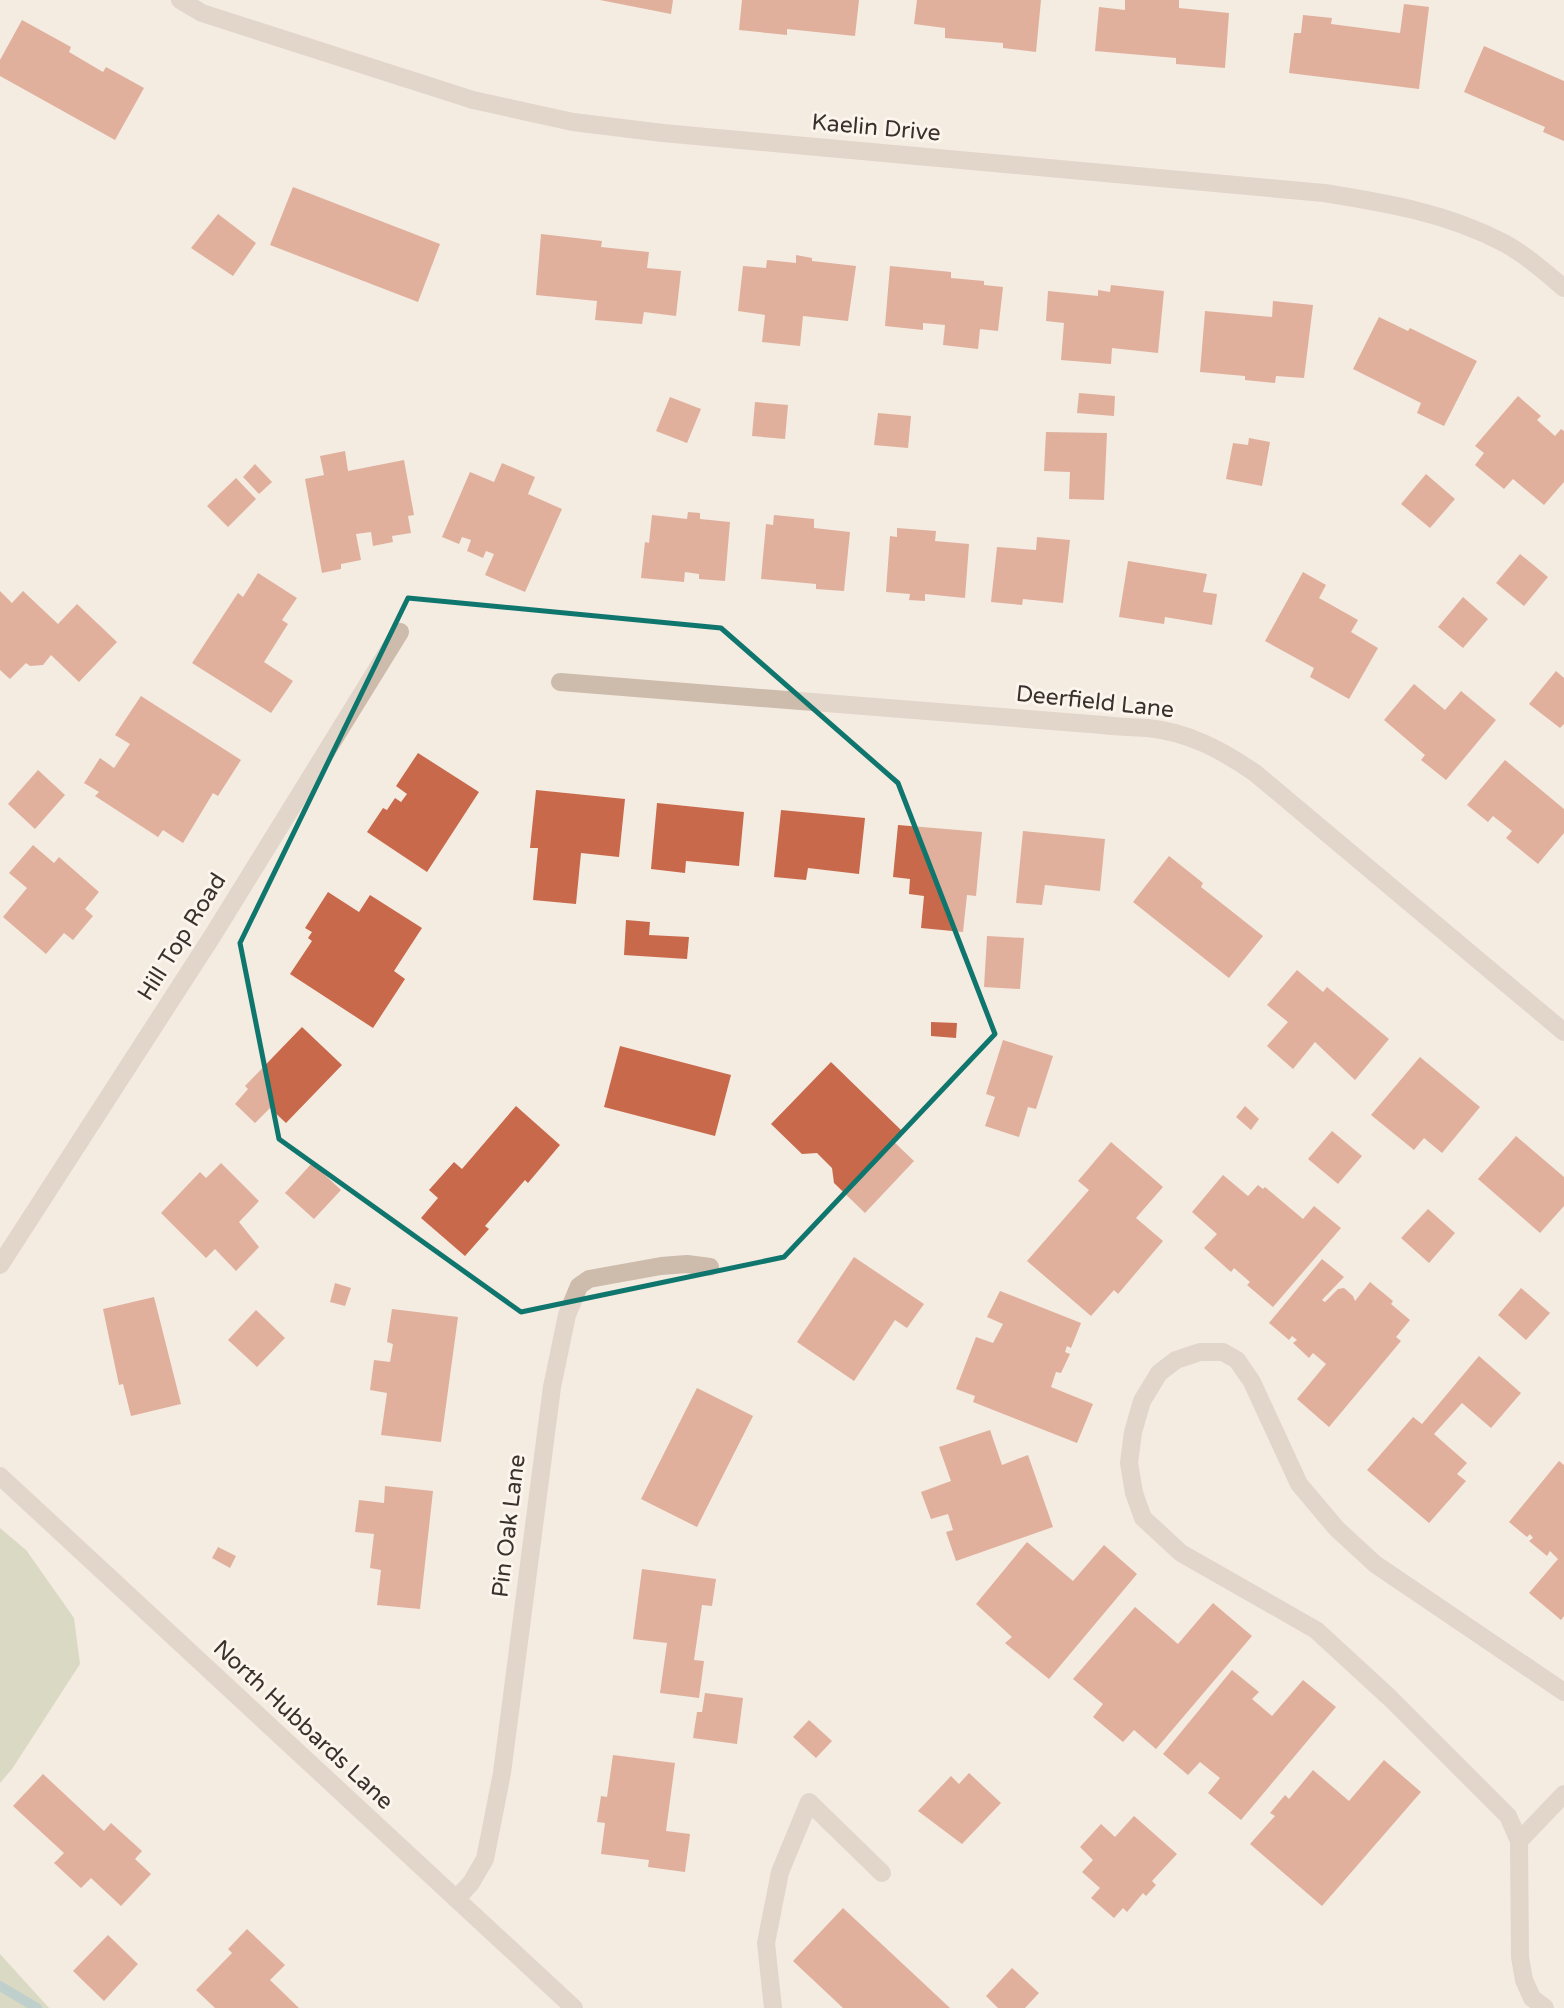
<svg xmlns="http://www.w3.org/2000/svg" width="1564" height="2008" viewBox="0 0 1564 2008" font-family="'Varela Round',sans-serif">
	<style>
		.green { fill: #b8c4a0 }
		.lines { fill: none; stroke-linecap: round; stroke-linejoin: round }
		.stream { stroke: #7fb0b2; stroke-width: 10 }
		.building { fill: #c8694b }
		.minor { stroke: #cdbbac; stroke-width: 18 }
		.marked { fill: none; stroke: #0f766e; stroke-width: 5; stroke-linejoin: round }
		.labels { text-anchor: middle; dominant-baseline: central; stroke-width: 6; stroke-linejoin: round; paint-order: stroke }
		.street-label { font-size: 23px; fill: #3b302b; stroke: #fbf5ee }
	</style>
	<rect width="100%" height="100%" fill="#f4ebe1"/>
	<g class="green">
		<polygon points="0,1528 26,1550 74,1618 80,1664 12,1769 0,1783"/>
		<polygon points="0,1954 49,2008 0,2008"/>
	</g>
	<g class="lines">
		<polyline class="stream" points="0,1986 37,2008"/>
	</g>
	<g class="building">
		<polygon points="600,0 673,0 671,14"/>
		<polygon points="742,0 859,0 855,36 787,29 787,35 739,30"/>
		<polygon points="917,0 1041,0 1036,52 1003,48 1003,43 945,38 945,28 914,24"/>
		<polygon points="1125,0 1179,0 1179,8 1229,13 1225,68 1176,64 1176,58 1095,51 1099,7 1125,10"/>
		<polygon points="1404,4 1429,7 1419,89 1289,73 1294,33 1301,33 1303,15 1332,18 1331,24 1400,33"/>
		<polygon points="22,20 71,47 69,52 103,72 106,67 144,88 115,140 0,76 0,60"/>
		<polygon points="1484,46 1564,81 1564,141 1543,132 1545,127 1464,92"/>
		<polygon points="293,187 440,244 418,302 270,245"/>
		<polygon points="218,214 256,243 233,276 191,248"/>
		<polygon points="541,234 602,241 601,247 649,252 647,268 681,271 676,316 644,312 642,324 595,320 597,301 536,295"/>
		<polygon points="796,255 812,258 812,261 856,266 848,321 803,316 800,346 762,342 765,315 738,311 743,266 766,268 767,260 796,263"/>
		<polygon points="890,266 951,272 951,278 984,281 984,285 1003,287 998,331 980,329 978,349 943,345 945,325 923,323 923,330 885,326"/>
		<polygon points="1111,285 1164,291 1158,353 1112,348 1111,364 1061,360 1064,323 1046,321 1048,291 1098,296 1098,290 1110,292"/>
		<polygon points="1273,301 1313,305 1304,378 1276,376 1275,383 1245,380 1245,376 1200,372 1205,311 1272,317"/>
		<polygon points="1379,317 1408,331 1410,328 1477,361 1444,426 1417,413 1421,403 1353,369"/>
		<polygon points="1079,393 1115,396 1114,416 1077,413"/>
		<polygon points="1518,396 1541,416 1537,420 1555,436 1561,429 1564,431 1564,482 1544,505 1513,479 1504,489 1475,465 1484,453 1475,446"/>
		<polygon points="670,397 701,409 687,443 656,431"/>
		<polygon points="755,402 788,405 785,439 752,436"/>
		<polygon points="878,413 911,416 908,448 874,445"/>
		<polygon points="1046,432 1107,433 1104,500 1069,499 1070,472 1044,471"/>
		<polygon points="1249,438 1270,442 1262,486 1226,479 1233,443 1248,445"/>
		<polygon points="345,451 348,471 404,460 414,515 408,516 411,533 392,536 393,542 373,546 371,532 356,534 361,560 341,564 341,569 322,573 305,479 324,475 320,456"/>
		<polygon points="502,463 535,477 528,494 562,509 525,592 485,575 494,554 486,551 483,558 467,551 471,540 462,537 459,544 442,537 470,472 494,482"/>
		<polygon points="255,464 272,482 259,494 243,477"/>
		<polygon points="1426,474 1455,499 1430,528 1401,504"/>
		<polygon points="236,478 256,499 228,527 207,506"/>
		<polygon points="688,512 700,513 700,519 730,522 725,581 699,579 699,574 685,572 684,582 641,578 645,542 649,543 652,515 687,519"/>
		<polygon points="774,515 814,519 814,528 850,532 844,591 816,589 816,584 761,579 766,524 773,525"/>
		<polygon points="897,528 936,531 935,541 969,544 965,598 925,594 925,601 909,600 910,594 886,592 890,536 897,537"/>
		<polygon points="1037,537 1070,540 1063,603 1023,599 1022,605 991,602 997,547 1036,550"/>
		<polygon points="1520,554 1548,577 1524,606 1496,583"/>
		<polygon points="1128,561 1207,574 1203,592 1217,594 1212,625 1165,617 1164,624 1119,617"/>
		<polygon points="1303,572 1326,585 1319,598 1358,620 1351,632 1378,648 1349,699 1310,677 1314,668 1265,641"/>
		<polygon points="258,573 297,598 282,620 288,624 264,662 293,681 271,713 192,663 238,593 243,597"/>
		<polygon points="0,591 12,603 23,591 58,624 77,604 117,642 79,682 51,655 43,665 30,666 26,663 10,679 0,670"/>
		<polygon points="1463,597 1488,619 1463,648 1438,627"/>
		<polygon points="1556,671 1564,678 1564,724 1560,728 1529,704"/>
		<polygon points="1414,684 1445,710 1461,691 1496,720 1446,780 1421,760 1425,755 1384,720"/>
		<polygon points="141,696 241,760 218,796 213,793 183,843 163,830 158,837 95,796 99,792 84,783 100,758 114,768 130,744 115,735"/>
		<polygon points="418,753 479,792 427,872 367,832 383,808 387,810 395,798 401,802 407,794 396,786"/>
		<polygon points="1505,760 1564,809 1564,833 1538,864 1506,838 1512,831 1493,816 1488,822 1467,805"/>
		<polygon points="38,770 65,795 35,829 8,804"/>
		<polygon points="536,790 625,799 619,857 581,853 576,904 533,900 538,848 530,848"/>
		<polygon points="657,803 744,812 739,866 686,861 685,873 651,869"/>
		<polygon points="781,810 865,818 859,874 808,868 806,880 774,877"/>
		<polygon points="898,825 982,832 976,896 967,895 963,932 921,928 924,896 909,894 910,879 893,877"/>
		<polygon points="1023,831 1105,839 1100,891 1045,885 1042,905 1016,903"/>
		<polygon points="33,845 54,863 59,857 99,892 85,909 93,916 73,940 64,933 46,954 3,917 27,888 9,873"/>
		<polygon points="1169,856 1203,883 1201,887 1263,936 1229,978 1133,902"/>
		<polygon points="328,892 359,912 370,895 422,928 394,971 405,979 373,1028 290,974 312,941 308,938 312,932 305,928"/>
		<polygon points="626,920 650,922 649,935 689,937 687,959 624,955"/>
		<polygon points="987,936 1024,938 1020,989 984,987"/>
		<polygon points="1297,970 1323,992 1327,987 1389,1039 1355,1080 1315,1042 1293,1069 1267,1046 1288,1022 1267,1005"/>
		<polygon points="931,1022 957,1023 956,1038 931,1036"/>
		<polygon points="302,1027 342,1065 286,1123 270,1108 255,1123 235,1104 248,1089 245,1086"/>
		<polygon points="1003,1040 1053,1056 1036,1109 1028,1107 1019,1137 985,1126 995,1097 986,1094"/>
		<polygon points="620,1046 731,1075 715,1136 604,1107"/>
		<polygon points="1420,1057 1480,1107 1442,1153 1424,1138 1414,1150 1371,1115"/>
		<polygon points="831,1062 902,1131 893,1141 914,1161 865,1213 834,1183 832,1168 817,1153 802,1154 771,1124"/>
		<polygon points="516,1106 560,1145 528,1183 525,1180 485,1226 489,1229 465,1256 421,1218 438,1198 429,1190 454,1162 462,1169"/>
		<polygon points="1245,1106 1259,1119 1251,1130 1236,1117"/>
		<polygon points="1332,1131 1362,1156 1338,1184 1308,1159"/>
		<polygon points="1516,1136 1564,1177 1564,1206 1540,1233 1478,1179"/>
		<polygon points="1111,1142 1163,1187 1136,1218 1163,1241 1118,1294 1114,1290 1091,1316 1027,1261 1089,1190 1078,1181"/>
		<polygon points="221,1163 259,1201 239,1222 259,1247 236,1271 215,1249 206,1258 161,1213 200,1172 206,1178"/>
		<polygon points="312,1163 341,1190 314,1219 285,1193"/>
		<polygon points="1223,1175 1248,1196 1258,1185 1263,1189 1265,1187 1303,1219 1314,1206 1341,1228 1273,1307 1247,1285 1250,1282 1234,1268 1231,1272 1204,1248 1217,1234 1192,1212"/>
		<polygon points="1428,1209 1455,1233 1429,1263 1401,1238"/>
		<polygon points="854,1257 924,1304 907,1328 895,1320 854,1381 797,1342"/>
		<polygon points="1322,1259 1344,1277 1322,1300 1325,1302 1338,1289 1344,1288 1353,1296 1355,1301 1370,1282 1393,1301 1391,1304 1410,1320 1396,1337 1401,1341 1329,1427 1297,1399 1326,1364 1313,1353 1309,1358 1293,1343 1297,1340 1292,1336 1289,1340 1269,1323"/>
		<polygon points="335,1283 351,1288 345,1306 330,1302"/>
		<polygon points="1521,1288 1550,1313 1526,1340 1498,1315"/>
		<polygon points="1000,1291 1081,1323 1071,1348 1067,1346 1065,1352 1070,1354 1061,1373 1056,1372 1051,1387 1093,1404 1077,1443 973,1402 975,1396 956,1389 976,1337 993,1343 1003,1324 987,1317"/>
		<polygon points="154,1297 181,1404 131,1416 123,1384 119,1385 103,1309"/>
		<polygon points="392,1309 458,1317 441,1442 381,1435 387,1393 370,1390 374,1360 390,1362 393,1344 387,1342"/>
		<polygon points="256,1310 285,1338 257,1367 228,1340"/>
		<polygon points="1479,1356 1521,1393 1491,1428 1462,1403 1434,1434 1467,1463 1457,1474 1466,1481 1429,1523 1367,1470 1413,1417 1422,1424"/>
		<polygon points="697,1388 753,1416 697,1527 641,1499"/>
		<polygon points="990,1430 1002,1465 1028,1455 1053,1527 956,1561 946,1532 953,1530 948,1514 931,1519 921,1492 951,1481 939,1447"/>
		<polygon points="1559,1461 1564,1465 1564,1616 1561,1620 1529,1593 1558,1559 1550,1551 1547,1556 1529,1541 1533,1538 1530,1534 1527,1537 1509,1522"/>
		<polygon points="385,1486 433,1491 420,1609 377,1605 381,1570 370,1568 374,1534 355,1532 359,1500 384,1503"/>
		<polygon points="1027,1542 1073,1581 1104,1545 1137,1574 1049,1679 1005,1643 1012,1637 976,1604"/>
		<polygon points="218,1547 236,1556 230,1568 212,1558"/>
		<polygon points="642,1569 716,1579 712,1606 702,1605 694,1660 704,1661 699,1698 660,1693 667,1643 633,1639"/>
		<polygon points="1213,1603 1252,1636 1156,1749 1134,1730 1123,1742 1093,1717 1103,1704 1073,1679 1135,1607 1178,1644"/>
		<polygon points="1232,1670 1259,1692 1252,1699 1272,1716 1303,1680 1336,1707 1241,1820 1208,1793 1220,1778 1200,1762 1188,1775 1163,1754"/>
		<polygon points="705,1693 743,1698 737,1744 693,1738 697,1712 702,1712"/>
		<polygon points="809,1720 832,1741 816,1758 793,1737"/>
		<polygon points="613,1755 675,1763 666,1831 690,1834 685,1872 648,1867 649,1860 601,1854 605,1823 597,1822 601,1796 607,1797"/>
		<polygon points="1384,1760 1421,1792 1322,1906 1250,1844 1275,1816 1270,1813 1285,1795 1289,1799 1313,1770 1349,1801"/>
		<polygon points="969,1773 1001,1803 962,1844 918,1811 951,1776 959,1784"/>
		<polygon points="43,1774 104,1831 111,1823 142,1851 135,1859 151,1874 121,1906 91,1878 81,1888 54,1863 64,1853 13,1806"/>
		<polygon points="1134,1816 1177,1854 1152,1881 1156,1885 1146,1896 1143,1893 1127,1912 1123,1908 1114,1918 1091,1898 1100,1888 1082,1872 1093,1860 1080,1847 1101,1824 1115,1837"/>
		<polygon points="843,1908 950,2008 843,2008 793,1961"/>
		<polygon points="247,1929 285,1965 270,1980 299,2008 215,2008 196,1990 232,1953 228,1949"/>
		<polygon points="108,1935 138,1964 104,2001 73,1971"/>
		<polygon points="1012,1968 1039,1993 1025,2008 998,2008 986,1996"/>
	</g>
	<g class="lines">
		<g class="minor">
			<path d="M180 0 202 13 473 100 573 122 663 133 1324 193C1387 203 1447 213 1504 243 1526 255 1545 272 1564 288"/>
			<path d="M560 682 1103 725C1118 727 1133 727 1148 728 1188 732 1222 750 1255 773L1564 1032"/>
			<polyline points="0,1265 213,935 400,632"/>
			<polyline points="0,1476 574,2008"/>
			<polyline points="1519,1841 1564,1794"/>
			<polyline points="456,1899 471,1883 485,1859 502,1773 552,1387 567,1315 579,1286 589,1279 661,1266 687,1264 710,1267"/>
			<polyline points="773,2008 766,1943 780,1872 809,1802 882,1873"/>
			<polyline points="1545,2008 1532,1998 1524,1980 1520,1957 1519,1841 1508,1816 1390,1698 1316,1630 1181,1553 1143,1518 1134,1493 1129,1463 1133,1432 1142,1401 1159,1373 1176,1360 1200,1352 1223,1352 1237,1360 1252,1382 1299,1484 1337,1529 1375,1564 1564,1692"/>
		</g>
	</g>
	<path d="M0 0H1564V2008H0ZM408 598 721 628 898 783 995 1034 784 1257 521 1312 279 1139 240 943Z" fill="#f4ebe1" fill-opacity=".55" fill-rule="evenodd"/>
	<path class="marked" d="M408 598 721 628 898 783 995 1034 784 1257 521 1312 279 1139 240 943Z"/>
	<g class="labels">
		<g class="street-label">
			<text transform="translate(876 128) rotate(5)">Kaelin Drive</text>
			<text transform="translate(1095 702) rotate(6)">Deerfield Lane</text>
			<text transform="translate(182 937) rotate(-58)">Hill Top Road</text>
			<text transform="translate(509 1526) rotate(-83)">Pin Oak Lane</text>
			<text transform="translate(303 1725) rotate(43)">North Hubbards Lane</text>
		</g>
	</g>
</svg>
